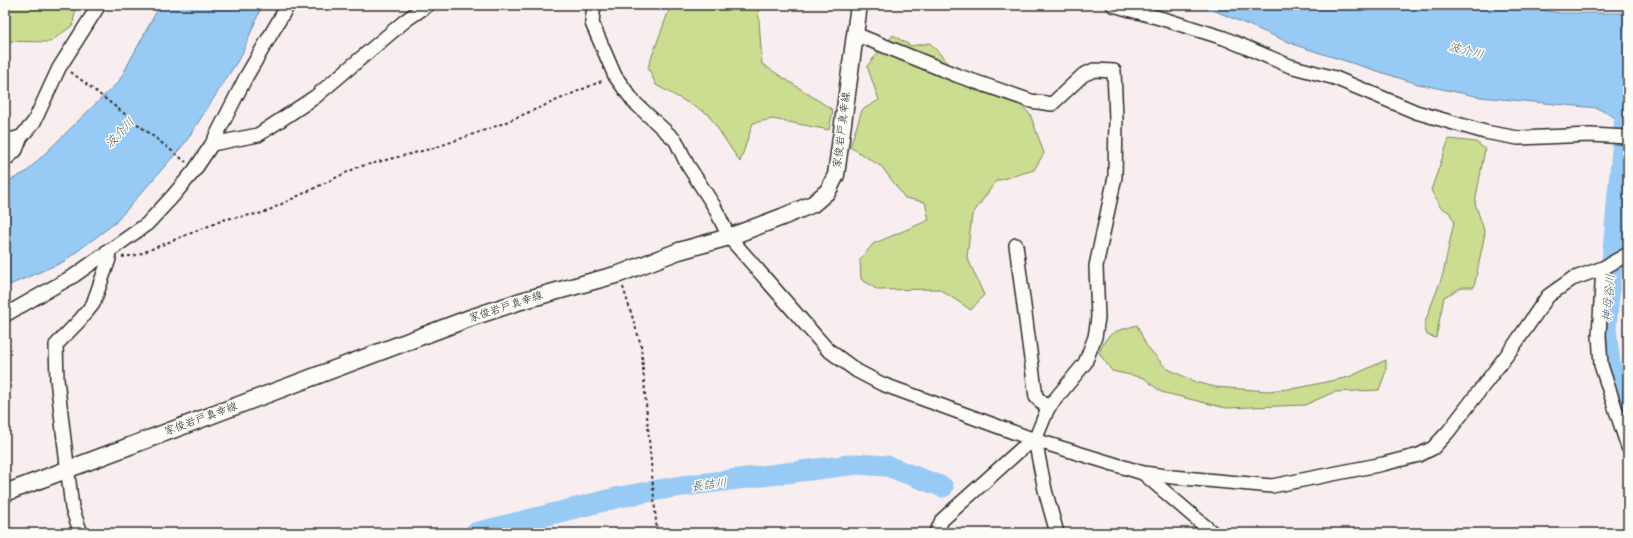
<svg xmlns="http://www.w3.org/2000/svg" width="1633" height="538" viewBox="0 0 1633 538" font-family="Kalam,'Klee One',sans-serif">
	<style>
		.green { fill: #cadd91; stroke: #7a845e }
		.water { fill: #97caf4; stroke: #6c8aa4 }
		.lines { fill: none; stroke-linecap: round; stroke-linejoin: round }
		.river { stroke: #97caf4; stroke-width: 21 }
		.minor-casing { stroke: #2b2b2b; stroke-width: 16 }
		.major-casing { stroke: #2b2b2b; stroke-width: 19 }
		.path { stroke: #2b2b2b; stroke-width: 2; stroke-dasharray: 3 3; stroke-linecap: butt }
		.minor { stroke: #fdfcf7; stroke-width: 13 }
		.major { stroke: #fdfcf7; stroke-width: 16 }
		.labels { text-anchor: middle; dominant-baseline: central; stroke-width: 3; stroke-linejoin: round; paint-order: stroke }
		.street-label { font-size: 11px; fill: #2b2b2b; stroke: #fdfcf7 }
		.water-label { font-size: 12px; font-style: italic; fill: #4b5b67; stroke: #fdfcf7 }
	</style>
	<rect width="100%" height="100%" fill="#f9eeef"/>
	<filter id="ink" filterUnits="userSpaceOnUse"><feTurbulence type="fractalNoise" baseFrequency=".025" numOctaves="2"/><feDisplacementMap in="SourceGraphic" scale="8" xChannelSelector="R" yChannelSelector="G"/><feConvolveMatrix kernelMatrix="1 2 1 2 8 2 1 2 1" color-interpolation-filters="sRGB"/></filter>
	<g filter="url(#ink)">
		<g class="green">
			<polygon points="5,5 76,5 73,25 50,42 5,41"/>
			<polygon points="675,5 758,5 762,64 833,110 829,130 773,119 753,123 740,162 708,114 656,85 648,67 669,10"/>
			<polygon points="893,35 911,46 930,43 973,90 1015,100 1030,114 1044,153 1034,170 996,181 972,215 967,257 984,295 971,310 939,289 878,290 861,279 860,260 873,244 929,220 925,202 905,198 882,167 850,147 862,110 879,100 867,66"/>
			<polygon points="1449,139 1476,142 1485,149 1475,203 1485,233 1474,287 1463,287 1444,297 1436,338 1427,335 1424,325 1443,274 1454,221 1449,212 1440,207 1431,190"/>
			<path d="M1137 325 1146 345 1166 368 1196 382 1215 387 1268 391 1298 388 1349 377 1386 360V371L1379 390 1334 392 1305 405 1226 408 1161 392 1144 378 1112 371 1099 353C1108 330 1115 332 1137 325Z"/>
		</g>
		<g class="water">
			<polygon points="160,5 262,5 242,54 185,143 115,223 63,262 5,287 5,183 26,172 119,81"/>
			<polygon points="1201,5 1511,5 1560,13 1628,13 1628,125 1597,108 1480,97 1418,84 1298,46"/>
		</g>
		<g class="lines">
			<g class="river">
				<polyline points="1628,82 1606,329 1610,364 1628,415"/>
				<polyline points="475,533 620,497 675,487 857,464 887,466 943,487"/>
			</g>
			<defs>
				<g id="minor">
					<polyline points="594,5 592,23 615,76 634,102 676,141 687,164 714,206 729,237 827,349 857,371 882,384 1035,440 1143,473 1173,477 1272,486 1383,464 1419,455 1433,448 1448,432 1513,347 1548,296 1572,279 1603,268 1628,254"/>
					<polyline points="1113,5 1163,19 1224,38 1290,66 1335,78 1416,112 1485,132 1518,138 1590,135 1628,137"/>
					<polyline points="855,34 956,75 1031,101 1052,104 1083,75 1094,70 1114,71 1116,119 1115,177 1096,266 1098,318 1095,337 1085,363 1048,408 1035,440 1045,490 1057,533"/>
					<polyline points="5,141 21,137"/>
					<polyline points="212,144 258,135 315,97 406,20 428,5"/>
					<polyline points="5,160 16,150 21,137 34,122 59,68 99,5"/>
					<polyline points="1016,245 1036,397 1048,408"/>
					<polyline points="1603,268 1599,335 1601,365 1628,447"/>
					<polyline points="5,315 75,275 147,224 172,197 194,171 212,144 246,77 288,5"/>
					<polyline points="1143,473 1213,533"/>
					<polyline points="81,533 72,508 57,379 56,345 80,320 93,304 109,259 107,251"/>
					<polyline points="936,533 942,520 1021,449 1035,440"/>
				</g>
				<polyline id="major" points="5,493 470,318 521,301 619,274 679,251 729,237 782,217 813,204 828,191 836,175 859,5"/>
			</defs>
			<use href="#minor" class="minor-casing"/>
			<use href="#major" class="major-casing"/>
			<g class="path">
				<polyline points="71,72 186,162"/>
				<polyline points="122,257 137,255 226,219 263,213 358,167 434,148 499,125 604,80"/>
				<polyline points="623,287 641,345 657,533"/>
			</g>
			<use href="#minor" class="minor"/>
			<use href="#major" class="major"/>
		</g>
	</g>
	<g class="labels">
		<g class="street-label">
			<text transform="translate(842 130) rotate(-83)">家俊岩戸真幸線</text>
			<text transform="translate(506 307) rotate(-18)">家俊岩戸真幸線</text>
			<text transform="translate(201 419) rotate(-20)">家俊岩戸真幸線</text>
		</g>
		<g class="water-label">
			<text transform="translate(1466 51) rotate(14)">波介川</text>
			<text transform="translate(120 133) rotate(-46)">波介川</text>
			<text transform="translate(1609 298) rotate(-85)">神母谷川</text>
			<text transform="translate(709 485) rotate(-8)">長詰川</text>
		</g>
	</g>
	<rect width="1633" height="538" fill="none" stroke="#fdfcf7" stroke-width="20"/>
	<rect x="10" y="10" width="1613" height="518" fill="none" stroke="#2b2b2b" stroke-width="1.5" filter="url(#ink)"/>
</svg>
